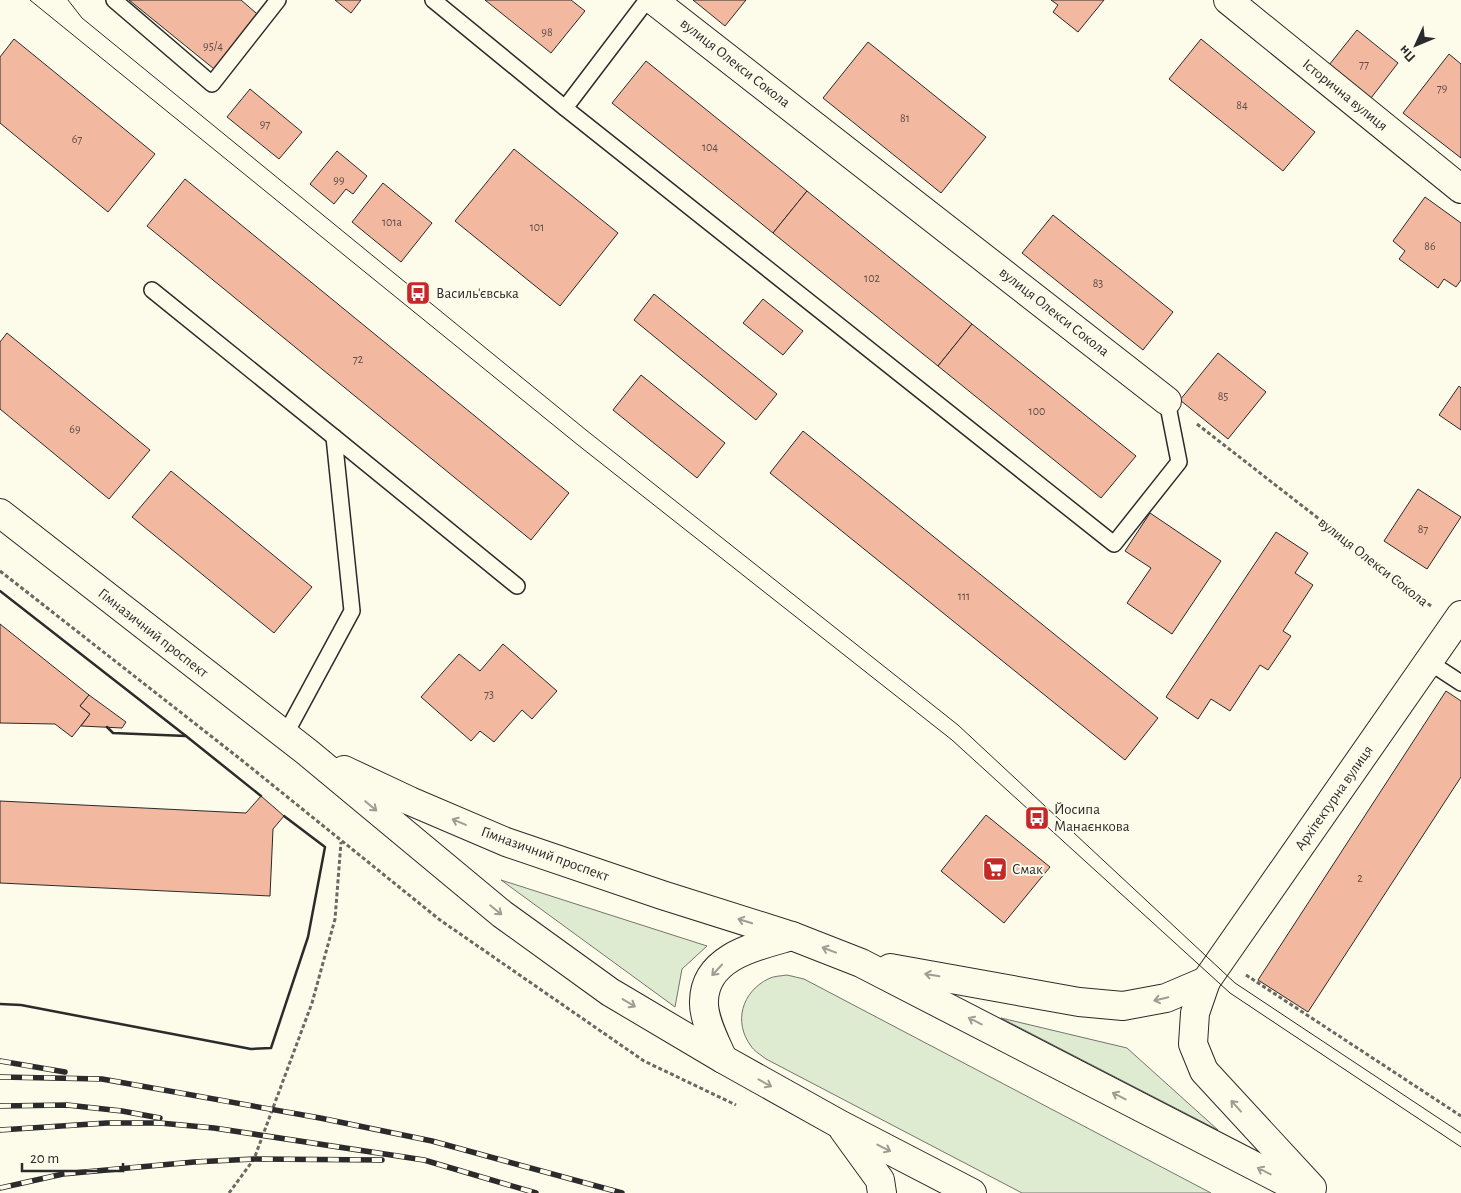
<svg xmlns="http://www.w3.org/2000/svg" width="1461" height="1193" viewBox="0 0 1461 1193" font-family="'Alegreya Sans',sans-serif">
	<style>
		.green { fill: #deebd1; stroke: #74746e }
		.building { fill: #f2b8a0; stroke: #2b2b2b }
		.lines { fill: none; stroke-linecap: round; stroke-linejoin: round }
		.service-casing { stroke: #2b2b2b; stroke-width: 18 }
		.minor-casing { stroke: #2b2b2b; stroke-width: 30 }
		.secondary-casing { stroke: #2b2b2b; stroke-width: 30 }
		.path { stroke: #6a6964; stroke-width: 3; stroke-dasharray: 4 2.5; stroke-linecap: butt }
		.service { stroke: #fdfbea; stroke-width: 15 }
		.minor { stroke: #fdfbea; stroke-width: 28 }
		.secondary { stroke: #fdfbea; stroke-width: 28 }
		.tram { stroke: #2b2b2b; stroke-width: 1 }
		.rail-casing { stroke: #2b2b2b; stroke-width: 5.5 }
		.rail { stroke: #fdfbea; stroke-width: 4; stroke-dasharray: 11; stroke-linecap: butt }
		.wall { stroke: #2b2b2b; stroke-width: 2.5 }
		.oneway { stroke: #9e9d94 }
		.labels { text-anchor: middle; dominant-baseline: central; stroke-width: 4; stroke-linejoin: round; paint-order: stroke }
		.number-label { font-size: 12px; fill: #5d4e48 }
		.street-label { font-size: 15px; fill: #2b2b2b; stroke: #fdfbea }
		.poi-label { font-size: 15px; fill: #2b2b2b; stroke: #fdfbea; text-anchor: start }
	</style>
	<rect width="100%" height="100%" fill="#fdfbea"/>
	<g class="green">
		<polygon points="501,880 707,946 682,969 675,1007"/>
		<path d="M787 975 804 979 1211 1193H1022L766 1059C761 1055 754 1051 751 1046 733 1022 742 992 768 979 773 976 781 976 787 975Z"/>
		<polygon points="1001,1018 1127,1048 1218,1130"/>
	</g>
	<g class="building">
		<polygon points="129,0 241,0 263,19 219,73"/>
		<polygon points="335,0 361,0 351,13"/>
		<polygon points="485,0 571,0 585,11 551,53"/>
		<polygon points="693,0 746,0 725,26"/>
		<polygon points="1051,0 1104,0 1078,32 1053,12 1058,5"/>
		<polygon points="1357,30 1398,63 1371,98 1329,65"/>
		<polygon points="14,39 155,154 108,212 0,123 0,57"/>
		<polygon points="1201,39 1315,132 1283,171 1169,79"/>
		<polygon points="868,42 986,137 941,193 823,98"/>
		<polygon points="1449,54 1461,64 1461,158 1403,113"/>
		<polygon points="646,61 807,191 773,233 612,103"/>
		<polygon points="250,89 302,132 279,159 227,117"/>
		<polygon points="514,149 618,233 560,306 455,221"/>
		<polygon points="337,151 367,176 353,194 346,189 334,204 310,184"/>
		<polygon points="185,179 569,493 531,540 147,226"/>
		<polygon points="383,183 432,223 401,262 352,222"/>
		<polygon points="807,191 972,324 938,366 773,233"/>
		<polygon points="1425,197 1461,223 1461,280 1456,287 1444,279 1438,288 1399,259 1405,251 1393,241"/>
		<polygon points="1053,215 1173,312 1143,350 1022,253"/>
		<polygon points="654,294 777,394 756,420 634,320"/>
		<polygon points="763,299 803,331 783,355 743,323"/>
		<polygon points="972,324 1136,456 1101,498 938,366"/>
		<polygon points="7,333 150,450 109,499 0,409 0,342"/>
		<polygon points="1218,353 1266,392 1228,439 1180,400"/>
		<polygon points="641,375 725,443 697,478 613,410"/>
		<polygon points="1459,386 1461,388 1461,430 1439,415"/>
		<polygon points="803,431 1158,718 1125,760 770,473"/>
		<polygon points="171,471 312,587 274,633 132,517"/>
		<polygon points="1418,489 1461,517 1427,569 1384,541"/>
		<polygon points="1150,513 1221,561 1172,634 1127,603 1151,568 1125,551"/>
		<polygon points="1276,532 1308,553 1295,573 1313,585 1283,631 1291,636 1268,670 1260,665 1230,711 1211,699 1198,719 1166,697"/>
		<polygon points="0,624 89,695 80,706 90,714 72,737 55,724 0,723"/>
		<polygon points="503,644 557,691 532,719 522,710 494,742 480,731 471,741 421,697 459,654 480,671"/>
		<polygon points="1446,691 1461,701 1461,777 1308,1012 1258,980"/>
		<polygon points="89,695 126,722 122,728 81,726 90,714 80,706"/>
		<polygon points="261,796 284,816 273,829 270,896 0,883 0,801 246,813"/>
		<polygon points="986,815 1050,867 1004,923 941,871"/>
	</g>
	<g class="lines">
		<defs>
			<g id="service">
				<polyline points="114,0 212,84 278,0"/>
				<polyline points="433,0 565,108"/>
				<polyline points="647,0 565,108 1114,544 1179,462 1167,401"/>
				<polyline points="152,290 334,437"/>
				<polyline points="1429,662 1461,683"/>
				<polyline points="285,735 352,611 334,437 517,586"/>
			</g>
			<g id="minor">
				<polyline points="653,0 1167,401"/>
				<polyline points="1228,0 1461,189"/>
				<polyline points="1206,981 1461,615"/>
			</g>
			<g id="secondary">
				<polyline points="0,513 307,752 502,914 610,992 723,1059 841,1125 972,1193"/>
				<polyline points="344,770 410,801 506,842 662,895 792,936 861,963 1307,1193"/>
				<polyline points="890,968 1079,1002 1123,1006 1166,998 1206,981"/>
				<polyline points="1206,981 1195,1013 1193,1044 1204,1071 1312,1188"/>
				<path d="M723 1059C716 1043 703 1019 704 1001 705 956 757 946 792 936"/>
				<polyline points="843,1129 880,1180 882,1193"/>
			</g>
		</defs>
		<use href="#service" class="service-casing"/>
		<use href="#minor" class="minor-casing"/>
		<use href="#secondary" class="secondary-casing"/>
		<g class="path">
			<polyline points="1197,424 1431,606"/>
			<polyline points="0,571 239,758 440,920 644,1061 736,1105"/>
			<polyline points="1246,975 1461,1116"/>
			<polyline points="229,1193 254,1159 312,1003 335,919 341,842"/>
		</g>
		<use href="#service" class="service"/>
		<use href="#minor" class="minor"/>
		<use href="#secondary" class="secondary"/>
		<g class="tram">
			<polyline points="30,0 578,445 952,740 1230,993 1461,1147"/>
			<polyline points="68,0 82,18 586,430 958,725 1235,983 1461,1133"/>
		</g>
		<defs>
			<g id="rail">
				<polyline points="0,1061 65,1072"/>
				<polyline points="0,1077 102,1079 320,1118 432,1141 622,1193"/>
				<polyline points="0,1106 67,1105 122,1111 160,1118"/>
				<polyline points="0,1130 107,1123 160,1123 214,1128 424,1160 536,1193"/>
				<polyline points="0,1188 63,1174 194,1162 254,1159 382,1160"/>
			</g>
		</defs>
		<use href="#rail" class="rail-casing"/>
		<use href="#rail" class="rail"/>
		<g class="wall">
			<polyline points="0,591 186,736"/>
			<polyline points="107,727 113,733 186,736 261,796"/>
			<polyline points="0,1004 21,1005 251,1049 271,1048 308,937 325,847 284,816"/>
		</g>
	</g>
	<defs><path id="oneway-shaft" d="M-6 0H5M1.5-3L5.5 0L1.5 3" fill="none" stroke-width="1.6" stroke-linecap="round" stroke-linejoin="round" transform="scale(1.25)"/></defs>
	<g class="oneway">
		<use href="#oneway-shaft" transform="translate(371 806) rotate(40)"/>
		<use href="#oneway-shaft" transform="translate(459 822) rotate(-157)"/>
		<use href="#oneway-shaft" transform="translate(496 910) rotate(39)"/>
		<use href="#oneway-shaft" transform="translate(745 921) rotate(-163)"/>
		<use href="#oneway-shaft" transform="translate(829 950) rotate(-159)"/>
		<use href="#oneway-shaft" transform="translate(717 970) rotate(133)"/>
		<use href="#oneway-shaft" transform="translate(932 975) rotate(-170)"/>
		<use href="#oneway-shaft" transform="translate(1161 999) rotate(167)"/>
		<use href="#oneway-shaft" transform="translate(629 1003) rotate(31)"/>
		<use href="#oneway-shaft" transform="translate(975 1021) rotate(-153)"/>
		<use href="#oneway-shaft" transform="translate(765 1083) rotate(29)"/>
		<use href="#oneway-shaft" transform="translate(1119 1096) rotate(-153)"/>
		<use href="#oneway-shaft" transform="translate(1236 1106) rotate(-132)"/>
		<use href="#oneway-shaft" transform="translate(884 1148) rotate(27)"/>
		<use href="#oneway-shaft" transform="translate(1264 1171) rotate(-153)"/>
	</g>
	<defs>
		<symbol id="bus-square" viewBox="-11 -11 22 22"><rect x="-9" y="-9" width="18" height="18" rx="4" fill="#c62828" stroke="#fdfbea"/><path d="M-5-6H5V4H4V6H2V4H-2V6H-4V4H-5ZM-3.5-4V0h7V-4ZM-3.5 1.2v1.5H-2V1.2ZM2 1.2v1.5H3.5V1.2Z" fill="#fff"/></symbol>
		<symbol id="supermarket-square" viewBox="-11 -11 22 22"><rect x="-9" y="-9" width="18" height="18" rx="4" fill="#c62828" stroke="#fdfbea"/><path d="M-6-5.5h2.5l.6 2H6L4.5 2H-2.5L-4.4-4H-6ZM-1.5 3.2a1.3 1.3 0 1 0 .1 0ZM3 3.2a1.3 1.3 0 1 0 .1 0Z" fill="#fff"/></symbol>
	</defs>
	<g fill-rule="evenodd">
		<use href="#bus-square" x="404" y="279" width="28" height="28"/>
		<use href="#bus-square" x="1023" y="804" width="28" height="28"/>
		<use href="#supermarket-square" x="981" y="855" width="28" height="28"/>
	</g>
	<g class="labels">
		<g class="number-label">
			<text x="547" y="32">98</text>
			<text x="213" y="46">95/4</text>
			<text x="1364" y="64">77</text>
			<text x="1442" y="88">79</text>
			<text x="1242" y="105">84</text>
			<text x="905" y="118">81</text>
			<text x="265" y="124">97</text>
			<text x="77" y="139">67</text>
			<text x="710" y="147">104</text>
			<text x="339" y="180">99</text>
			<text x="392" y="222">101а</text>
			<text x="537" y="227">101</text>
			<text x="1430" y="246">86</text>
			<text x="872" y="278">102</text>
			<text x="1098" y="283">83</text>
			<text x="358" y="359">72</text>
			<text x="1223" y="396">85</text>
			<text x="1037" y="411">100</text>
			<text x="75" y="429">69</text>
			<text x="1423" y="529">87</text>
			<text x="964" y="596">111</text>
			<text x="489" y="694">73</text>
			<text x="1360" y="878">2</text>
		</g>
		<g class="street-label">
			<text transform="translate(735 63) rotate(38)">вулиця Олекси Сокола</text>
			<text transform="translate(1345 95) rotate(39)">Історична вулиця</text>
			<text transform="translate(1054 312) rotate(38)">вулиця Олекси Сокола</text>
			<text transform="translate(1373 562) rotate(38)">вулиця Олекси Сокола</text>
			<text transform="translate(153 633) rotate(38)">Гімназичний проспект</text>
			<text transform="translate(1334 798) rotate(-55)">Архітектурна вулиця</text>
			<text transform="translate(545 854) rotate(20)">Гімназичний проспект</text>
		</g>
		<g class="poi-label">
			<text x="436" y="293">Василь'євська</text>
			<text x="1054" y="809">Йосипа<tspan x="1054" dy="17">Манаєнкова</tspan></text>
			<text x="1012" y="869">Смак</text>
		</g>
	</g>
	<g transform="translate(1416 45) rotate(226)" stroke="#fdfbea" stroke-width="4" paint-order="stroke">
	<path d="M0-4L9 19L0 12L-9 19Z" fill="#2b2b2b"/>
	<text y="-8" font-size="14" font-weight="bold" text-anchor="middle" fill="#2b2b2b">Пн</text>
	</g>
	<path d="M22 1163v8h101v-8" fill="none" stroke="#2b2b2b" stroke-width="2.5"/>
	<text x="30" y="1163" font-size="15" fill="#2b2b2b" stroke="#fdfbea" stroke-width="4" paint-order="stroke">20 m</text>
</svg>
